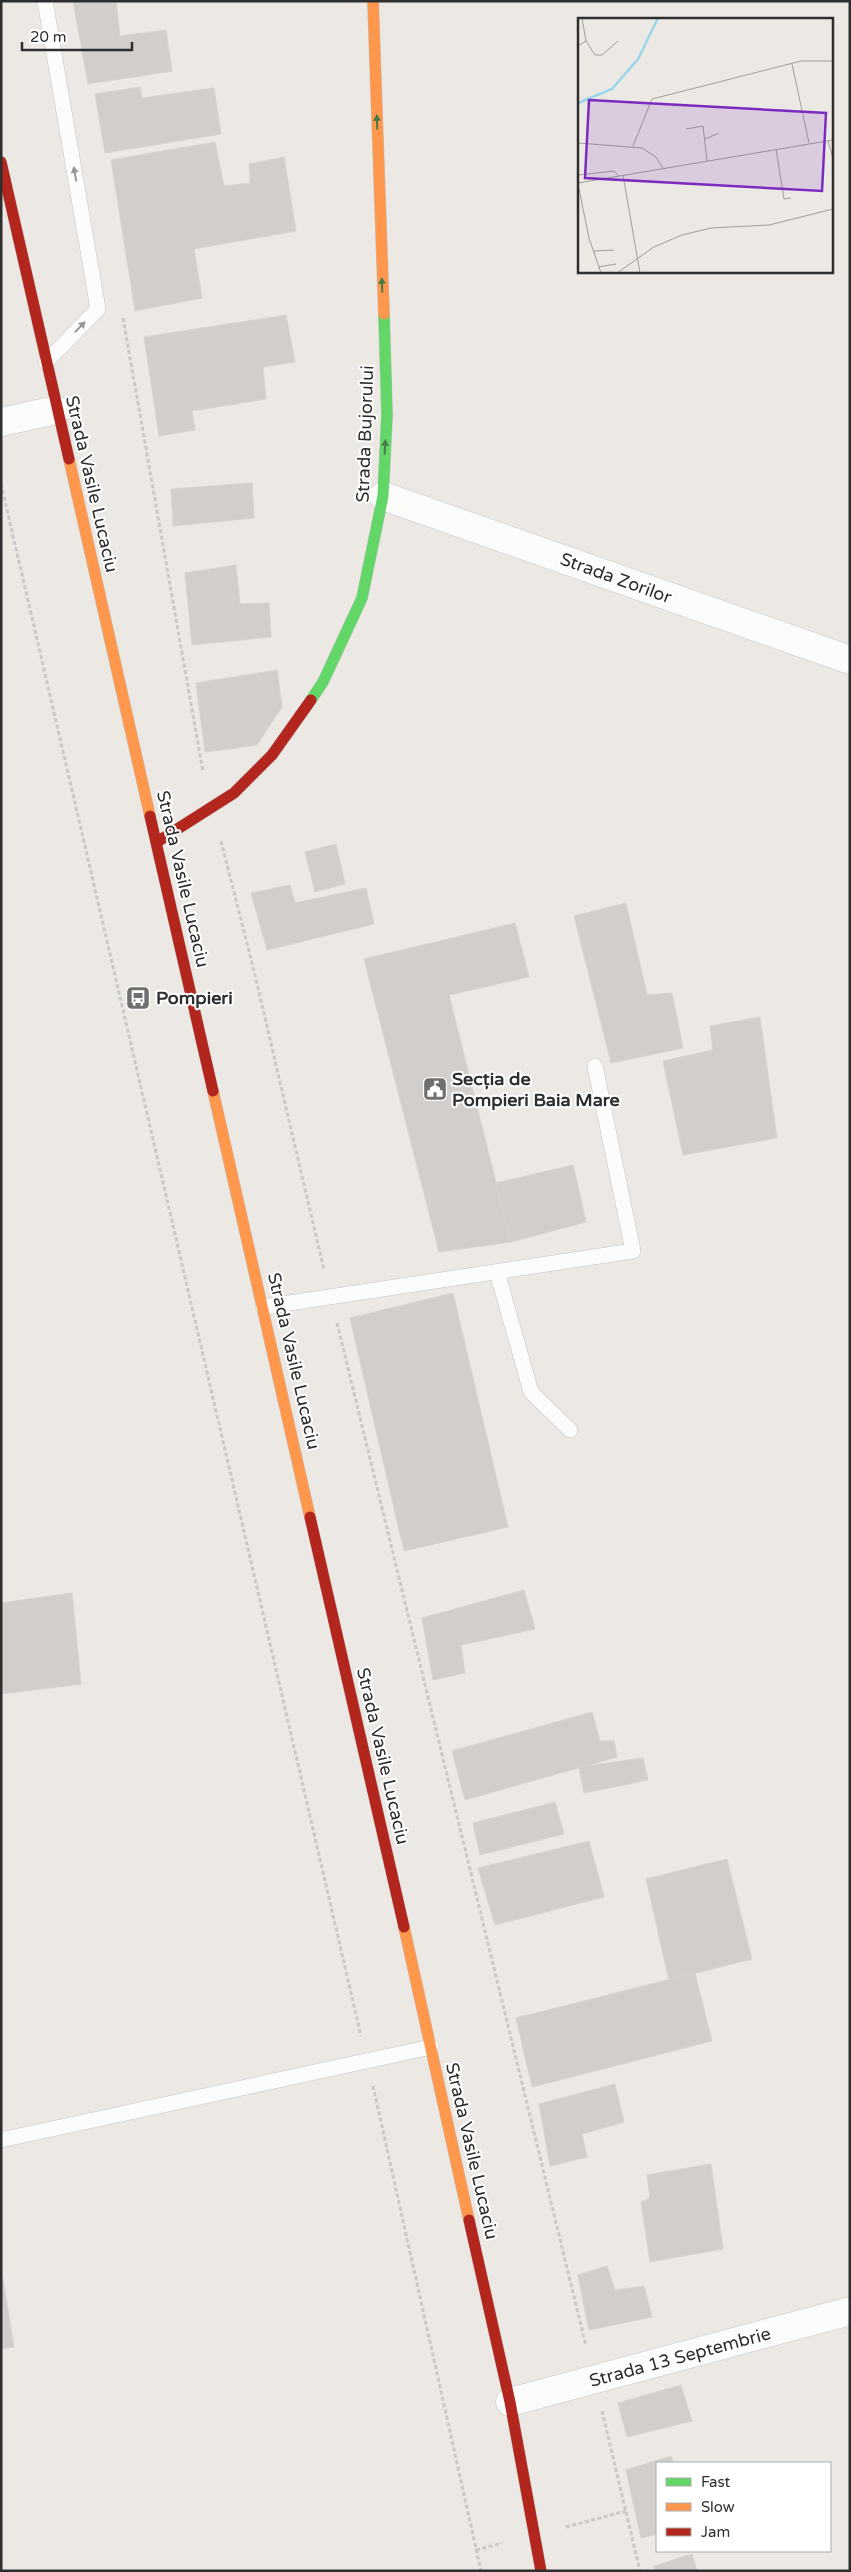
<svg xmlns="http://www.w3.org/2000/svg" width="851" height="2572" viewBox="0 0 851 2572" font-family="'Varela Round',sans-serif">
	<style>
		.building { fill: #d1cecb; stroke: #d7d4d0 }
		.lines { fill: none; stroke-linecap: round; stroke-linejoin: round }
		.lane-casing { stroke: #c5c4c5; stroke-width: 16 }
		.street-casing { stroke: #c5c4c5; stroke-width: 29 }
		.fast-casing { stroke: #c5c4c5; stroke-width: 12 }
		.slow-casing { stroke: #c5c4c5; stroke-width: 12 }
		.jam-casing { stroke: #c5c4c5; stroke-width: 12 }
		.path { stroke: #c9c9c8; stroke-width: 3; stroke-dasharray: 4 2.5; stroke-linecap: butt }
		.lane { stroke: #fcfcfb; stroke-width: 15 }
		.street { stroke: #fcfcfb; stroke-width: 28 }
		.fast { stroke: #63d668; stroke-width: 11 }
		.slow { stroke: #ff974d; stroke-width: 11 }
		.jam { stroke: #b3261e; stroke-width: 11 }
		.oneway { fill: #467a48 }
		.oneway2 { fill: #959594 }
		.labels { text-anchor: middle; dominant-baseline: central; stroke-width: 4; stroke-linejoin: round; paint-order: stroke }
		.street-label { font-size: 18px; fill: #2e2e2e; stroke: #fff }
		.poi-label { font-size: 18px; font-weight: bold; fill: #2e2e2e; stroke: #fff; text-anchor: start }
		.inset-river { fill: none; stroke: #99d6ec; stroke-width: 2.5 }
		.inset-road { fill: none; stroke: #a09e9b; stroke-width: 1 }
		.view { fill: #7b2cbf; fill-opacity: 0.15; stroke: #7b2cbf; stroke-width: 2.5 }
		.inset-edge { fill: none; stroke: #2e2e2e; stroke-width: 2.5 }
	</style>
	<rect width="100%" height="100%" fill="#ece8e4"/>
	<g class="building">
		<polygon points="73,1 116,1 120,36 166,30 172,71 88,84"/>
		<polygon points="140,87 142,98 214,88 221,134 105,153 95,94"/>
		<polygon points="215,142 224,186 250,183 249,164 284,157 296,231 194,249 202,298 135,311 111,160"/>
		<polygon points="286,315 295,362 263,367 266,399 192,411 195,430 159,436 144,337"/>
		<polygon points="252,483 254,518 173,526 171,489"/>
		<polygon points="236,565 240,604 269,603 271,637 192,645 185,573"/>
		<polygon points="277,670 282,707 257,745 205,752 196,683"/>
		<polygon points="336,844 345,884 315,892 305,852"/>
		<polygon points="290,885 295,903 366,888 374,924 267,950 251,893"/>
		<polygon points="626,903 647,995 672,993 683,1048 611,1063 574,916"/>
		<polygon points="515,923 529,977 449,995 511,1242 439,1252 364,959"/>
		<polygon points="760,1017 777,1138 683,1155 663,1061 713,1050 710,1026"/>
		<polygon points="573,1165 586,1222 511,1242 496,1183"/>
		<polygon points="453,1293 508,1527 404,1551 350,1318"/>
		<polygon points="524,1590 535,1629 461,1645 465,1673 433,1680 422,1618"/>
		<polygon points="72,1593 81,1684 1,1694 1,1603"/>
		<polygon points="592,1712 600,1741 614,1741 617,1757 465,1800 452,1751"/>
		<polygon points="643,1758 648,1780 584,1793 579,1767"/>
		<polygon points="555,1802 564,1834 480,1855 473,1823"/>
		<polygon points="589,1841 604,1897 495,1925 478,1868"/>
		<polygon points="727,1859 752,1959 669,1980 646,1879"/>
		<polygon points="695,1973 712,2041 532,2087 516,2018"/>
		<polygon points="615,2084 624,2122 582,2134 587,2157 550,2166 539,2104"/>
		<polygon points="711,2164 723,2249 650,2262 641,2202 650,2198 647,2175"/>
		<polygon points="1,2266 14,2347 1,2349"/>
		<polygon points="607,2266 615,2290 644,2286 652,2317 589,2330 578,2275"/>
		<polygon points="681,2385 692,2421 627,2437 618,2403"/>
		<polygon points="671,2456 673,2463 657,2463 657,2534 641,2538 626,2470"/>
		<polygon points="692,2554 697,2571 655,2571 654,2566"/>
	</g>
	<g class="lines">
		<defs>
			<g id="lane">
				<polyline points="45,1 98,309 46,362"/>
				<polyline points="497,1272 531,1392 570,1430"/>
				<polyline points="263,1307 633,1251 595,1066"/>
				<polyline points="1,2140 431,2047"/>
			</g>
			<g id="street">
				<polyline points="1,422 56,410"/>
				<polyline points="383,496 850,660"/>
				<polyline points="510,2402 850,2311"/>
			</g>
			<polyline id="fast" points="311,700 323,682 362,598 383,496 387,415 384,314"/>
			<g id="slow">
				<polyline points="373,1 384,314"/>
				<polyline points="69,459 150,816"/>
				<polyline points="213,1091 310,1517"/>
				<polyline points="404,1927 469,2220"/>
			</g>
			<g id="jam">
				<polyline points="1,162 69,459"/>
				<polyline points="150,816 213,1091"/>
				<polyline points="157,842 234,793 272,755 311,700"/>
				<polyline points="310,1517 404,1927"/>
				<polyline points="469,2220 510,2402 541,2571"/>
			</g>
		</defs>
		<use href="#lane" class="lane-casing"/>
		<use href="#street" class="street-casing"/>
		<use href="#fast" class="fast-casing"/>
		<use href="#slow" class="slow-casing"/>
		<use href="#jam" class="jam-casing"/>
		<g class="path">
			<polyline points="123,318 203,772"/>
			<polyline points="1,484 361,2036"/>
			<polyline points="221,841 254,971 324,1270"/>
			<polyline points="337,1323 586,2346"/>
			<polyline points="373,2086 481,2571"/>
			<polyline points="602,2411 640,2571"/>
			<polyline points="566,2527 626,2511"/>
			<polyline points="476,2550 502,2543"/>
		</g>
		<use href="#lane" class="lane"/>
		<use href="#street" class="street"/>
		<use href="#fast" class="fast"/>
		<use href="#slow" class="slow"/>
		<use href="#jam" class="jam"/>
	</g>
	<defs><path id="oneway-solid" d="M-6-.8H1V-3.2L6.5 0L1 3.2V.8H-6Z" transform="scale(1.25)"/></defs>
	<g class="oneway">
		<use href="#oneway-solid" transform="translate(377 122) rotate(-92)"/>
		<use href="#oneway-solid" transform="translate(382 285) rotate(-92)"/>
		<use href="#oneway-solid" transform="translate(385 447) rotate(-87)"/>
	</g>
	<g class="oneway2">
		<use href="#oneway-solid" transform="translate(75 174) rotate(-100)"/>
		<use href="#oneway-solid" transform="translate(80 327) rotate(-46)"/>
	</g>
	<defs>
		<symbol id="bus-square" viewBox="-11 -11 22 22"><rect x="-9" y="-9" width="18" height="18" rx="4" fill="#706f6e" stroke="#fff"/><path d="M-5-6H5V4H4V6H2V4H-2V6H-4V4H-5ZM-3.5-4V0h7V-4ZM-3.5 1.2v1.5H-2V1.2ZM2 1.2v1.5H3.5V1.2Z" fill="#fff"/></symbol>
		<symbol id="civic-square" viewBox="-11 -11 22 22"><rect x="-9" y="-9" width="18" height="18" rx="4" fill="#706f6e" stroke="#fff"/><path d="M-.6-6.5H3V-4.5H.6V-3L4-1V1h2V6H-6V1h2V-1L-.6-3ZM-1.2 2.5V6h2.4V2.5Z" fill="#fff"/></symbol>
	</defs>
	<g fill-rule="evenodd">
		<use href="#bus-square" x="124" y="984" width="28" height="28"/>
		<use href="#civic-square" x="421" y="1075" width="28" height="28"/>
	</g>
	<g class="labels">
		<g class="street-label">
			<text transform="translate(365 434) rotate(-88)">Strada Bujorului</text>
			<text transform="translate(92 484) rotate(77)">Strada Vasile Lucaciu</text>
			<text transform="translate(616 578) rotate(20)">Strada Zorilor</text>
			<text transform="translate(183 879) rotate(77)">Strada Vasile Lucaciu</text>
			<text transform="translate(294 1361) rotate(77)">Strada Vasile Lucaciu</text>
			<text transform="translate(383 1756) rotate(77)">Strada Vasile Lucaciu</text>
			<text transform="translate(472 2151) rotate(77)">Strada Vasile Lucaciu</text>
			<text transform="translate(680 2357) rotate(-15)">Strada 13 Septembrie</text>
		</g>
		<g class="poi-label">
			<text x="156" y="998">Pompieri</text>
			<text x="452" y="1079">Secția de<tspan x="452" dy="21">Pompieri Baia Mare</tspan></text>
		</g>
	</g>
	<g transform="translate(578 18)">
		<rect width="255" height="255" fill="#ece8e4"/>
		<path class="inset-river" d="M0 85 34 71 60 41 80 0"/>
		<path class="inset-road" d="M8 23 17 37H24L40 23M0 28 8 23 4 0M214 46 231 125M108 111 125 108 129 143M127 121 141 115M250 123 255 140M0 125 64 130 78 139 85 150M55 128 74 81 223 43H255M198 131 206 181 213 180M0 157 36 153 41 158M45 157 62 255M0 165 255 122M0 166 11 220 23 255M16 233 36 232M20 249 38 246M39 255 76 229 104 217 133 210 191 207 255 191"/>
		<path class="view" d="M11 82 248 95 244 173 7 160Z"/>
		<rect width="255" height="255" class="inset-edge"/>
	</g>
	<rect width="851" height="2572" fill="none" stroke="#2e2e2e" stroke-width="5"/>
	<rect x="656" y="2462" width="175" height="90" fill="#ffffff" stroke="#ababab"/>
	<rect x="666" y="2478" width="25" height="8" fill="#63d668" stroke="#ababab"/>
	<text x="701" y="2487" font-size="15" fill="#2e2e2e">Fast</text>
	<rect x="666" y="2503" width="25" height="8" fill="#ff974d" stroke="#ababab"/>
	<text x="701" y="2512" font-size="15" fill="#2e2e2e">Slow</text>
	<rect x="666" y="2528" width="25" height="8" fill="#b3261e" stroke="#ababab"/>
	<text x="701" y="2537" font-size="15" fill="#2e2e2e">Jam</text>
	<path d="M22 42v8h110v-8" fill="none" stroke="#2e2e2e" stroke-width="2.5"/>
	<text x="30" y="42" font-size="15" fill="#2e2e2e" stroke="#ffffff" stroke-width="4" paint-order="stroke">20 m</text>
</svg>
